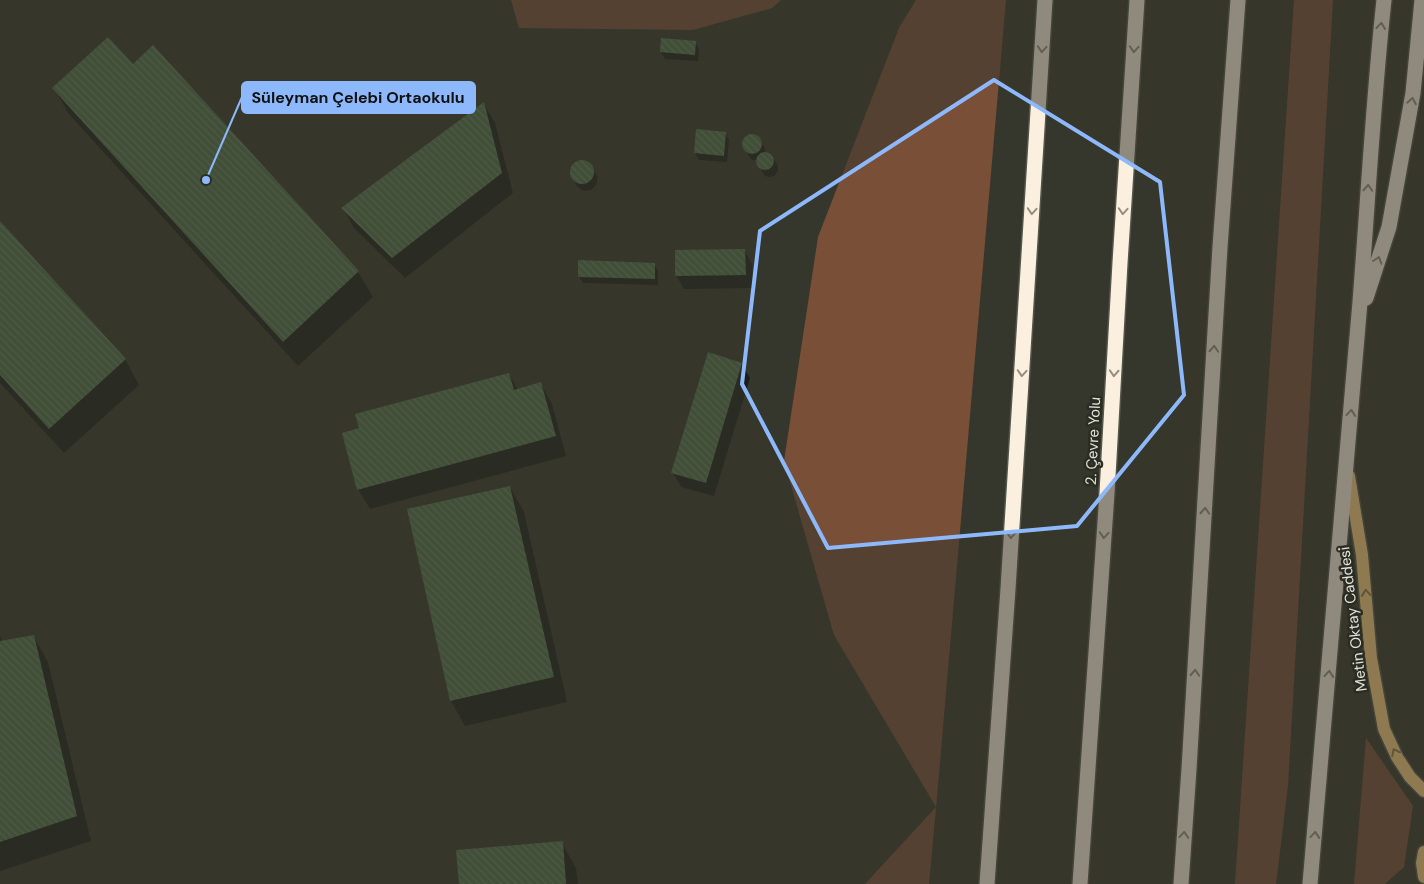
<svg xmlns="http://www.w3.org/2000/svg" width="1424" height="884" viewBox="0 0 1424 884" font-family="'DM Sans',sans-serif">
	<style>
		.grass { fill: #794f38 }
		.shadow { fill: #0007 }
		.building { fill: url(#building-back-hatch) }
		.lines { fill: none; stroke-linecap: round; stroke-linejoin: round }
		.primary-casing { stroke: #55564c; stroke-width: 15 }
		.motorway-casing { stroke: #55564c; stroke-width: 18 }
		.primary { stroke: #f9cb7e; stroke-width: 12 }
		.motorway { stroke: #fbf0df; stroke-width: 15 }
		.oneway { stroke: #948e80 }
		.oneway2 { stroke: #927c50 }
		.marked { fill: none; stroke: #8db9fc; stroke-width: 4; stroke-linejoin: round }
		.labels { text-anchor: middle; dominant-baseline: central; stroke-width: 5; stroke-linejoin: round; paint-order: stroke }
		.street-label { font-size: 15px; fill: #e1e2db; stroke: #2c2d22 }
		.leader { fill: none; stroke: #8db9fc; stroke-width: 2 }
		.callout-dot { fill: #8db9fc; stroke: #2c2d22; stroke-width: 2 }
		.callout { fill: #8db9fc; stroke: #8db9fc; stroke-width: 2 }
		.callout-label { font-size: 16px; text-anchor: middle; font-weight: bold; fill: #111 }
	</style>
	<defs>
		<pattern id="building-back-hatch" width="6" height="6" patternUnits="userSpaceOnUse" patternTransform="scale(1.25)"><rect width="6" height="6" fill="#4f6d48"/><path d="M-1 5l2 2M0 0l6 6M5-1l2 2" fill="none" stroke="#688262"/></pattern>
	</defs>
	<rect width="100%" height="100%" fill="#36372c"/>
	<g class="grass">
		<polygon points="511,0 781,0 772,8 693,30 519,28"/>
		<polygon points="916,0 1006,0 936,808 929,884 865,884 936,807 834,635 784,461 818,237 899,28"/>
		<polygon points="1294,0 1333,0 1288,786 1276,884 1235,884"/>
		<polygon points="1366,738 1413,806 1404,867 1385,884 1354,884"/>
	</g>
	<g class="shadow">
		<polygon points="695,42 699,49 698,61 665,59 661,52"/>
		<polygon points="153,46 358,272 373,297 298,366 68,113 54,88 133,65"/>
		<polygon points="483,103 495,123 513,193 405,278 354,228 343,208"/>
		<polygon points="725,133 729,140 727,162 699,160 695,153"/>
		<polygon points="749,136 756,136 765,148 765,152 770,154 774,159 778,166 778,171 774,176 770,177 765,176 757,163 757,160 752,160 748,155 744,147 744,140"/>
		<polygon points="581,161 589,163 598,177 596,185 591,190 583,191 577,186 573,179 571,171 574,164"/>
		<polygon points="0,223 125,359 139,385 64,453 0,383"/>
		<polygon points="744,250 752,264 753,288 684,289 676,275"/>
		<polygon points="654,264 658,271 658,285 583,283 579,276"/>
		<polygon points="742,364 750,378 714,496 681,487 673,473"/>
		<polygon points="509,374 518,390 541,384 552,404 566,456 370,509 358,489"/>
		<polygon points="510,487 524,512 567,702 465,726 451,701 408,510"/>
		<polygon points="0,636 2,641 34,637 48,662 91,841 0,871"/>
		<polygon points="562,843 576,868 578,884 460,884"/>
	</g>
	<g class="building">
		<polygon points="108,37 133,64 153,45 359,271 283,342 52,88"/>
		<polygon points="661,38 696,41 695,55 660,52"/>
		<polygon points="484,102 502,173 392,258 341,208"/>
		<polygon points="696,129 726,132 724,156 694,153"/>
		<circle cx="752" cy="144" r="10"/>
		<circle cx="765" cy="161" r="9"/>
		<circle cx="582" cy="172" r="12"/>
		<polygon points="0,221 126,359 49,429 0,375"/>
		<polygon points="745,249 746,275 675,276 675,250"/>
		<polygon points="578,260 655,263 655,279 578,277"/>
		<polygon points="708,352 742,363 706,483 671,473"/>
		<polygon points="509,373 514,390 541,382 556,436 357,490 342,433 359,428 355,414"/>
		<polygon points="510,486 554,677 450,701 407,509"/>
		<polygon points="34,635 77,816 0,842 0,641"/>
		<polygon points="563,841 566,884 459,884 456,850"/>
	</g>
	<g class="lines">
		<defs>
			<g id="primary">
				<polyline points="1349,476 1362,555 1371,658 1384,729 1397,757 1410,777 1424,791"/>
				<polyline points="1424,852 1422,863 1424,877"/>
			</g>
			<g id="motorway">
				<polyline points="1366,298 1389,227 1413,93 1422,0"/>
				<polyline points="987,884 1008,589 1045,0"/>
				<polyline points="1080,884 1107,493 1120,263 1137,0"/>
				<polyline points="1181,884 1189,769 1220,247 1238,0"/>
				<path d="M1310 884C1328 690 1344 496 1360 302 1368 201 1373 101 1384 0"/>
			</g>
		</defs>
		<use href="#primary" class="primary-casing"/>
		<use href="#motorway" class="motorway-casing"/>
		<use href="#primary" class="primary"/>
		<use href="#motorway" class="motorway"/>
	</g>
	<defs><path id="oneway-chevron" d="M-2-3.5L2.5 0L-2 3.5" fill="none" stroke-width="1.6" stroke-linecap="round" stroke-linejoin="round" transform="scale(1.25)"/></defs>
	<g class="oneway">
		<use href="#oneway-chevron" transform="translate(1381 26) rotate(-84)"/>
		<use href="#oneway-chevron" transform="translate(1042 49) rotate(94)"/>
		<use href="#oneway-chevron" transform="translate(1134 49) rotate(94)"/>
		<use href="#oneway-chevron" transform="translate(1412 101) rotate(-80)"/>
		<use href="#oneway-chevron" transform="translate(1368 188) rotate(-87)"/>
		<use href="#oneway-chevron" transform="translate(1032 211) rotate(94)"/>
		<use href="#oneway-chevron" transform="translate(1123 211) rotate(94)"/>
		<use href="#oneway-chevron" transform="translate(1378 260) rotate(-72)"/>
		<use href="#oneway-chevron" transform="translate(1214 349) rotate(-87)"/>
		<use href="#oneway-chevron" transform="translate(1022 373) rotate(94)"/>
		<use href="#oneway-chevron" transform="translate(1114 373) rotate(93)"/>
		<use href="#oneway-chevron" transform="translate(1351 413) rotate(-85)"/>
		<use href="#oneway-chevron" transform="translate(1205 511) rotate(-87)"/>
		<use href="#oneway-chevron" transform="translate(1011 535) rotate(94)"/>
		<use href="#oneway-chevron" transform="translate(1104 535) rotate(94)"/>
		<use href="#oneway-chevron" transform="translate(1195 673) rotate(-87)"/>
		<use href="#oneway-chevron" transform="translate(1329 674) rotate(-85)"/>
		<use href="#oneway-chevron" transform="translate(1184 835) rotate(-86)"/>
		<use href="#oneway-chevron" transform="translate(1315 835) rotate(-85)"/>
	</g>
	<g class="oneway2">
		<use href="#oneway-chevron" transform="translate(1366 593) rotate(-95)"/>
		<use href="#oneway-chevron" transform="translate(1395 752) rotate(-117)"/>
	</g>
	<path d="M0 0H1424V884H0ZM994 80 1160 182 1184 395 1077 526 828 548 742 384 760 231Z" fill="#36372c" fill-opacity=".55" fill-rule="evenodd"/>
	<path class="marked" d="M994 80 1160 182 1184 395 1077 526 828 548 742 384 760 231Z"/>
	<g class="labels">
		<g class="street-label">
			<text transform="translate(1093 441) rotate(-87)">2. Çevre Yolu</text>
			<text transform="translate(1353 619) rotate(-97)">Metin Oktay Caddesi</text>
		</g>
	</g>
	<path class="leader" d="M206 180L242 97"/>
	<circle class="callout-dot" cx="206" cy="180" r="5"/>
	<rect class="callout" x="242" y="82" width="233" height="31" rx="5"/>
	<g class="callout-label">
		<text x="358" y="103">Süleyman Çelebi Ortaokulu</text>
	</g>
</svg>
